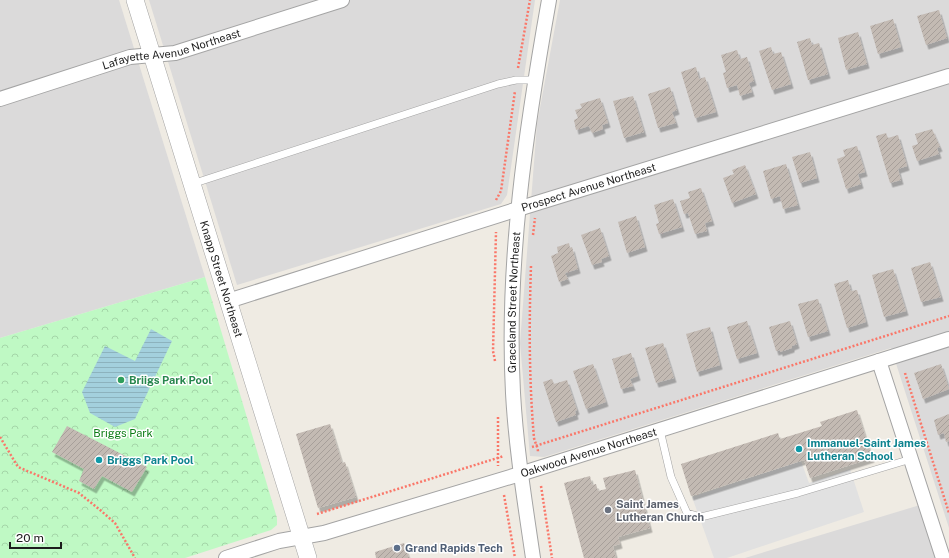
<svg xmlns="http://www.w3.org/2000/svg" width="949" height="558" viewBox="0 0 949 558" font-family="'Public Sans',sans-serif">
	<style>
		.residential { fill: #dbdada }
		.park { fill: url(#park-crowns) }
		.parking { fill: #e1e1e1 }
		.water { fill: url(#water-rules) }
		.building { fill: url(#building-hatch); filter: url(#shadow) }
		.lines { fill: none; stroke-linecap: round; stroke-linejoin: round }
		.service-casing { stroke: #a4a4a4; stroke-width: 8 }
		.minor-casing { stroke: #a4a4a4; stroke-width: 16 }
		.tertiary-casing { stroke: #a4a4a4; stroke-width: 18 }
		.path { stroke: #fa7769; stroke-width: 2.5; stroke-dasharray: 2 2; stroke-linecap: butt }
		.service { stroke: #fff; stroke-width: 7 }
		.minor { stroke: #fff; stroke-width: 14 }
		.tertiary { stroke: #fff; stroke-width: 17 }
		.leisure-dot { fill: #2e9e5b; stroke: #fff; stroke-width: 1.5 }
		.culture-dot { fill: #0f9aa8; stroke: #fff; stroke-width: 1.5 }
		.worship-dot { fill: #6b7280; stroke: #fff; stroke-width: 1.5 }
		.service-dot { fill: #5c6f8a; stroke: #fff; stroke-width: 1.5 }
		.labels { text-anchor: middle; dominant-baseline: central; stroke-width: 3; stroke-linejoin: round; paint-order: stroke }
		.street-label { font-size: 11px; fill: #1d1d1d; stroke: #fff }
		.leisure-label { font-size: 11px; font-weight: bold; fill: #27864d; stroke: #fff; text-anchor: start }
		.park-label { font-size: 11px; fill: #0b7c14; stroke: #fff }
		.culture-label { font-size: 11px; font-weight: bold; fill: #0d838f; stroke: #fff; text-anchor: start }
		.worship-label { font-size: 11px; font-weight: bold; fill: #5b616d; stroke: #fff; text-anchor: start }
		.service-label { font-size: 11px; font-weight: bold; fill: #4e5e75; stroke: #fff; text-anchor: start }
	</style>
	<defs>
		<pattern id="park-crowns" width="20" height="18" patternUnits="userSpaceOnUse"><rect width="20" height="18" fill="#bff9c4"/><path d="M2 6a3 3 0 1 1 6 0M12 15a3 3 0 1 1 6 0" fill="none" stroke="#a4d5a8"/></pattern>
		<pattern id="water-rules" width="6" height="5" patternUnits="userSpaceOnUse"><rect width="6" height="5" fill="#a3d0dd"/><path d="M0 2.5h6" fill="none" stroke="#8cb2bd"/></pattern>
		<pattern id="building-hatch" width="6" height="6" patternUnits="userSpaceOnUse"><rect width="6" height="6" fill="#c3bab3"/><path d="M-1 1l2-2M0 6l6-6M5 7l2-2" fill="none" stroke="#a79f9a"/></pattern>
		<filter id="shadow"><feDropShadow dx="2.5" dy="4.5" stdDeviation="0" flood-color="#0004"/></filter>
	</defs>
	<rect width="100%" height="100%" fill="#efebe3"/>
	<g class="residential">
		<polygon points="0,0 119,0 205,277 0,338"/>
		<polygon points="149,0 535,0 507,195 501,204 237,285"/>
		<polygon points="560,0 949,0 949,528 891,348 544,457 530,456 520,343 537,124"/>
		<polygon points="920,505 936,558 745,558"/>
	</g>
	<polygon class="park" points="205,277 277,518 277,525 271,530 185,558 0,558 0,338"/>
	<polygon class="parking" points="801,461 809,483 850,469 864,512 727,558 714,558 692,497"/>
	<polygon class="water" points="151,329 172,341 135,419 115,427 90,413 82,392 105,346 135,361"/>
	<g class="building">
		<polygon points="939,10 947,38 926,45 917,16"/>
		<polygon points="893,19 901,47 878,54 870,26"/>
		<polygon points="858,32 867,64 846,70 838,38"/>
		<polygon points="810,38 812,45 819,43 828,74 808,80 797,42"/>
		<polygon points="771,47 773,54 781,52 791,84 772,90 759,51"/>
		<polygon points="737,50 740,59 747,57 754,81 749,83 752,92 740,96 737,85 727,88 723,73 726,72 721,55"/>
		<polygon points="696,67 699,79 705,77 716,112 695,118 681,72"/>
		<polygon points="670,87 677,110 672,112 676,123 658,128 648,94"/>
		<polygon points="633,96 644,132 624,138 613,101"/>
		<polygon points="600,98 608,123 602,125 603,129 592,133 589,126 576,130 574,120 578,118 575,110 582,108 580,104"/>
		<polygon points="932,129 940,147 937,148 939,154 917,161 912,146 918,144 915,134"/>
		<polygon points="886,133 888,138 898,135 907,166 898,169 901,180 890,183 876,136"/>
		<polygon points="857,146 865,172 858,174 861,184 846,189 837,159 845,156 843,150"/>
		<polygon points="810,152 817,178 800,183 792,157"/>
		<polygon points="786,164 798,205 783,209 780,196 771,199 763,171"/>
		<polygon points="745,165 756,194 732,203 723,178 734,174 732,170"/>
		<polygon points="701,188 712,221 705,223 707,231 695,234 688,213 684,214 680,201 690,198 688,192"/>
		<polygon points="673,199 682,227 659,234 656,224 659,223 654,205"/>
		<polygon points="636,216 645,247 627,253 618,222"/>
		<polygon points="600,228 609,256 601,259 602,262 592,265 581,235"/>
		<polygon points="569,243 570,248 572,247 578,269 565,273 568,279 559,282 551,256 558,253 557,247"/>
		<polygon points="930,262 941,297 921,302 911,268"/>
		<polygon points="893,269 906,311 884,317 872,275"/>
		<polygon points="848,280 851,291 857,290 866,322 847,328 834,284"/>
		<polygon points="818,299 828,331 808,337 798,304"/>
		<polygon points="747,321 757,353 737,359 727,327"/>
		<polygon points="790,321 797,344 792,346 792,348 780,352 780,350 776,351 769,327"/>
		<polygon points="710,327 720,365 697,372 686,334"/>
		<polygon points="663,343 674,378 656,383 645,348"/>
		<polygon points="631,353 638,376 630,379 633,386 621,389 612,359"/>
		<polygon points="593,364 606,402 586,409 573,371"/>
		<polygon points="941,364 949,389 923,399 914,373"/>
		<polygon points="552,379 554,384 567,380 577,410 575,411 576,415 556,422 543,382"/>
		<polygon points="857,410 872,458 810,478 804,460 691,496 681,464 778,433 780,439 822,426 820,422"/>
		<polygon points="949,414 949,441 946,442 944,433 938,435 934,420"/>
		<polygon points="330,424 342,463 345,462 356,497 318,508 296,434"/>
		<polygon points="67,426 147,467 132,492 102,476 94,489 79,481 84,469 52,452"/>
		<polygon points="635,470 650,528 618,537 620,544 613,546 616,558 584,558 564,483 590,476 592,485 596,484 598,491 606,489 603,478"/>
		<polygon points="404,543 409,558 376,558 375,552"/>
	</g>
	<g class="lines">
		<defs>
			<g id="service">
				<polyline points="192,184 498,84 516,80 535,80"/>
				<polyline points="660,430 671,477 687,513 701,517 798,493 911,459"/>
			</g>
			<g id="minor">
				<path id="s1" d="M0 99 130 57 175 53 342 0"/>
				<path id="s2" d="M228 301 537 203 949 76"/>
				<polyline points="879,361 943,558"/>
				<path id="s3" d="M226 558 279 541 324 533 520 474 949 339"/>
				<path id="s4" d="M533 558C525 503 516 448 513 393 506 262 526 129 549 0"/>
			</g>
			<g id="tertiary">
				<path id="s5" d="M135 0 308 558"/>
			</g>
		</defs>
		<use href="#service" class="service-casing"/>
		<use href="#minor" class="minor-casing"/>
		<use href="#tertiary" class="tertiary-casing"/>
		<g class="path">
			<polyline points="518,68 530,0"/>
			<polyline points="496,200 501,191 515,91"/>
			<polyline points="533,235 535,218"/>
			<path d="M531 266C529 324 529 380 534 438 535 443 538 447 538 452"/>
			<polyline points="495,361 493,351 496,232"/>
			<polyline points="905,373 949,513"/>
			<polyline points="498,417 498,466"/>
			<polyline points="0,437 18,467 79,493 99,509 115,523 135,558"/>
			<polyline points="532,447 949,316"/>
			<polyline points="541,486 552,558"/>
			<polyline points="504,495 515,558"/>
			<polyline points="317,514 504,456"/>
		</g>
		<use href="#service" class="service"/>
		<use href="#minor" class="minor"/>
		<use href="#tertiary" class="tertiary"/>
	</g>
	<circle class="leisure-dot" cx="121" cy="380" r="4"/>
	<g class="culture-dot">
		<circle cx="799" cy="449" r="4"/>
		<circle cx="99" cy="460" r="4"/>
	</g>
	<circle class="worship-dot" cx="608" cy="510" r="4"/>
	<circle class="service-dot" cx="397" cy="548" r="4"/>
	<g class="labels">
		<g class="street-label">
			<text stroke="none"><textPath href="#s1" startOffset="179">Lafayette Avenue Northeast</textPath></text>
			<text stroke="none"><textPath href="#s2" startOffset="378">Prospect Avenue Northeast</textPath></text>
			<text stroke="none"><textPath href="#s5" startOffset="292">Knapp Street Northeast</textPath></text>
			<text stroke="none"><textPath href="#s4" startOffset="257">Graceland Street Northeast</textPath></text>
			<text stroke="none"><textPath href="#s3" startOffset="378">Oakwood Avenue Northeast</textPath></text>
		</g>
		<g class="leisure-label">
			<text x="129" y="380">Briigs Park Pool</text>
		</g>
		<g class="park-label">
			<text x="123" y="433">Briggs Park</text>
		</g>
		<g class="culture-label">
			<text x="807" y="443">Immanuel-Saint James<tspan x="807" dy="13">Lutheran School</tspan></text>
			<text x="107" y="460">Briggs Park Pool</text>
		</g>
		<g class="worship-label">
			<text x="616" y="504">Saint James<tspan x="616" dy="13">Lutheran Church</tspan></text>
		</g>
		<g class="service-label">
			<text x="405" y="548">Grand Rapids Tech</text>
		</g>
	</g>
	<path d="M10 542v6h51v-6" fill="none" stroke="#1d1d1d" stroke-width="2"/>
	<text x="16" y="542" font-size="12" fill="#1d1d1d" stroke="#ffffff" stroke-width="3" paint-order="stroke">20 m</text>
</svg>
